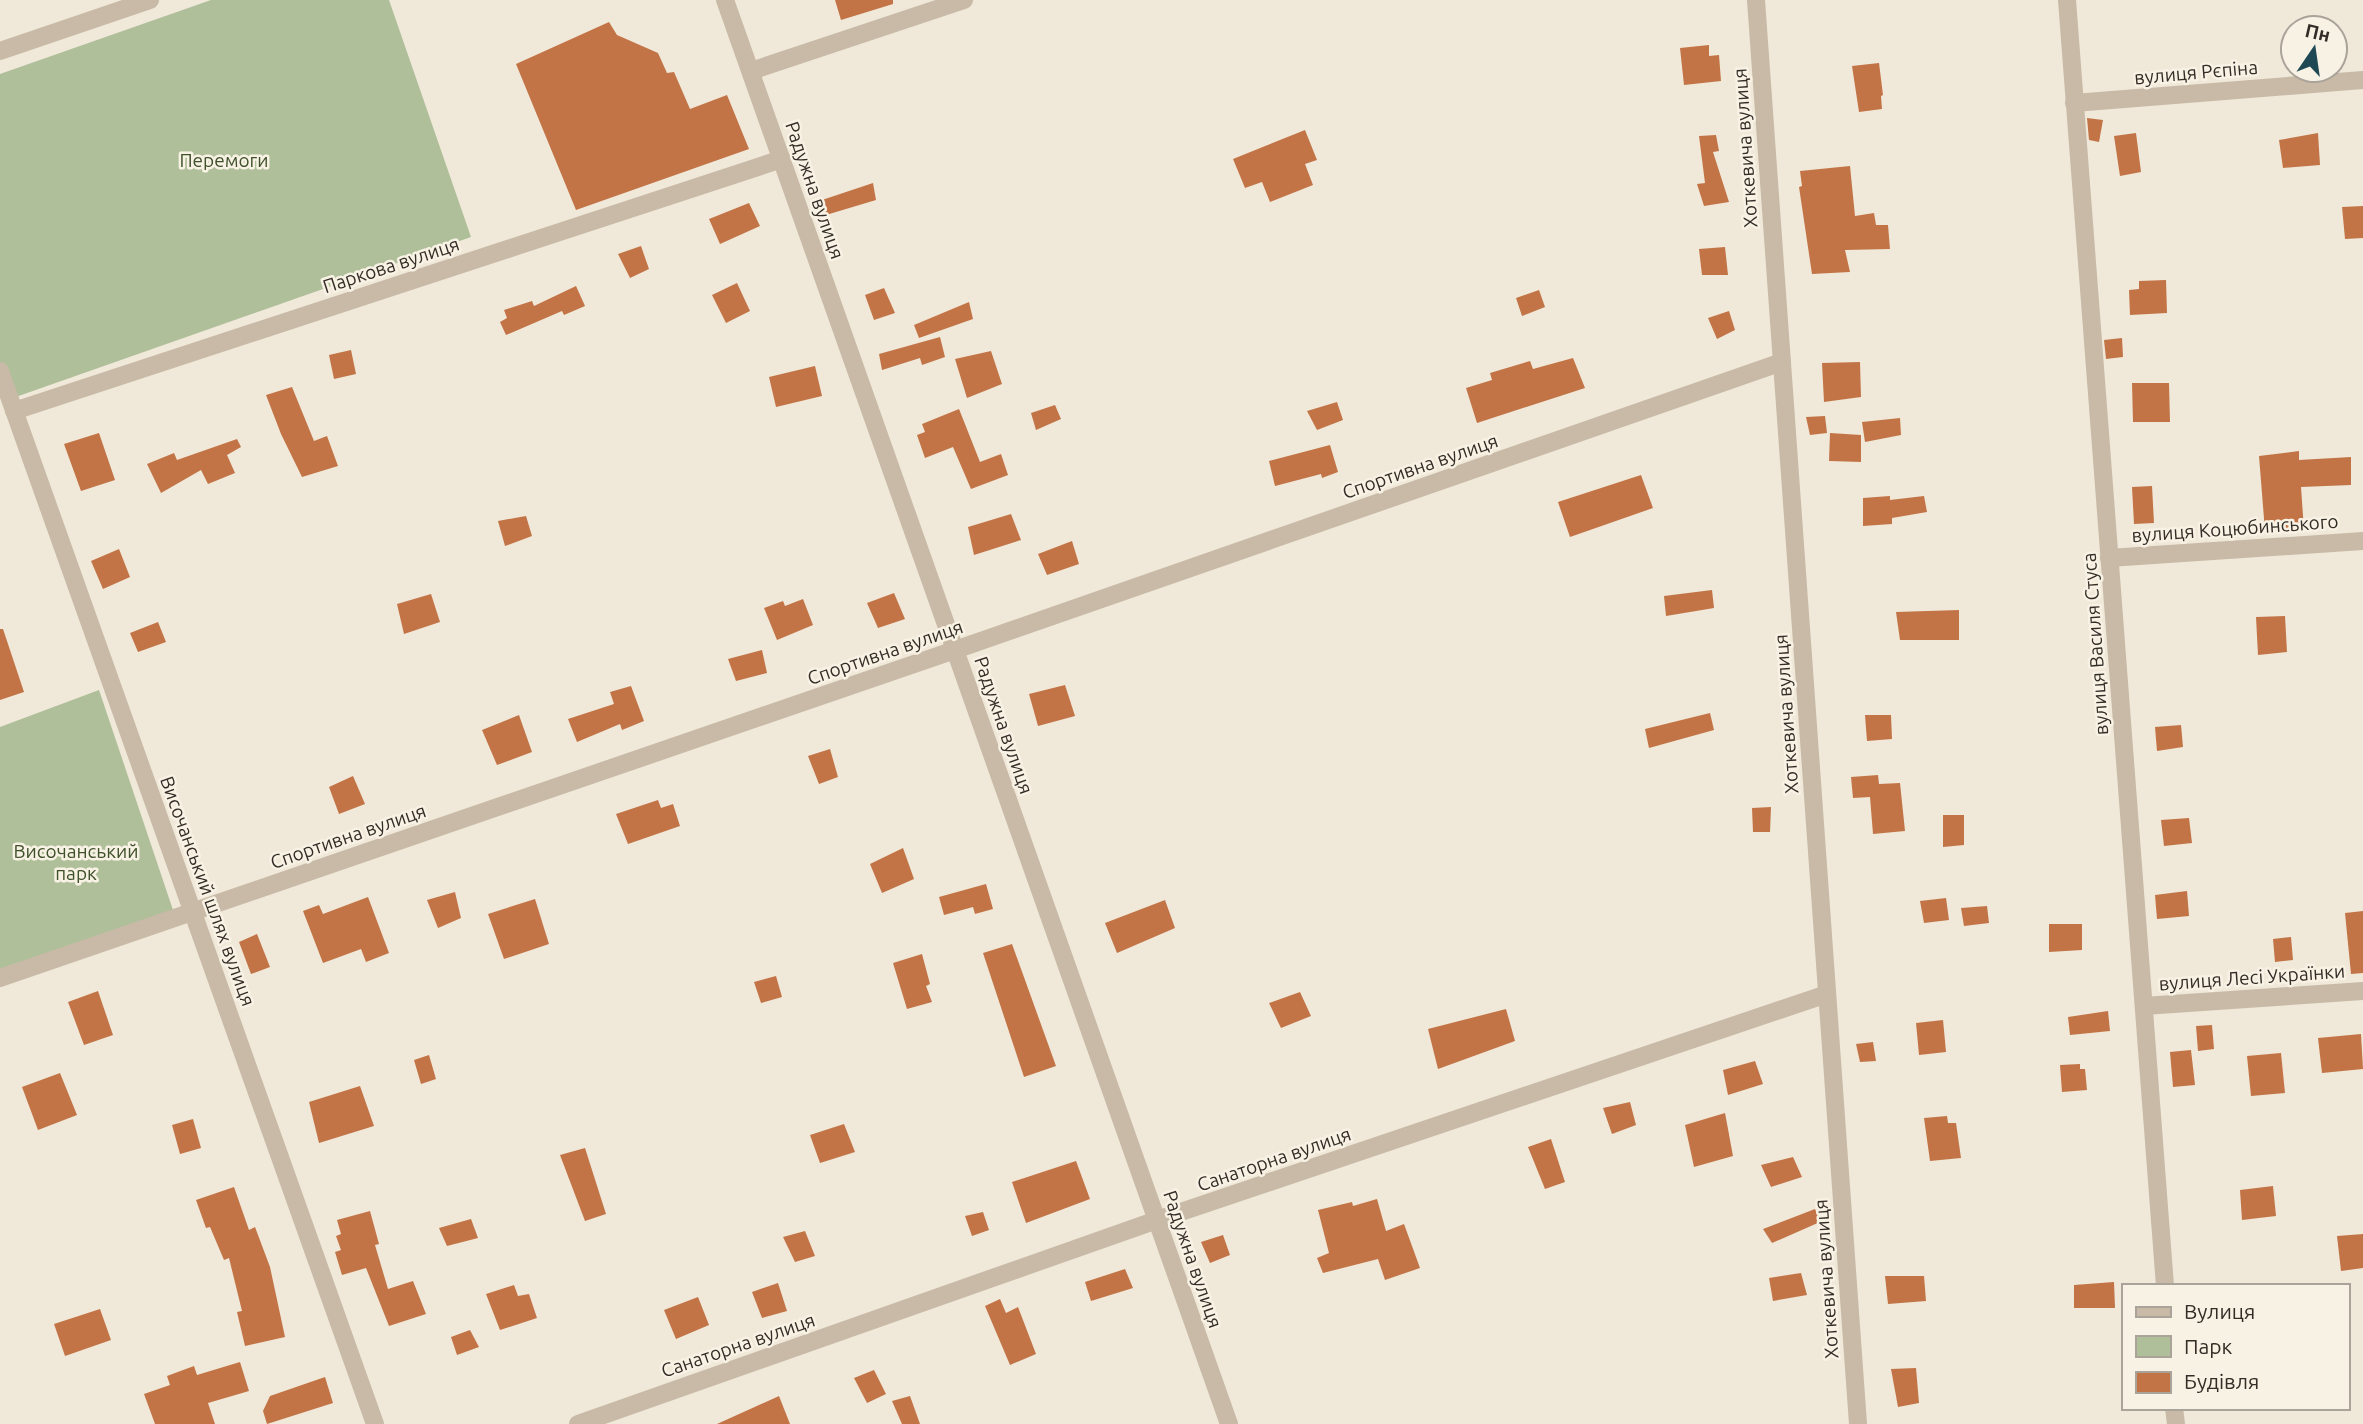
<svg xmlns="http://www.w3.org/2000/svg" width="2363" height="1424" viewBox="0 0 2363 1424" font-family="Ubuntu,sans-serif">
	<style>
		.green { fill: #aebf9a }
		.building { fill: #c27446 }
		.lines { fill: none; stroke-linecap: round; stroke-linejoin: round }
		.minor { stroke: #c8baa6; stroke-width: 18 }
		.tertiary { stroke: #c8baa6; stroke-width: 18 }
		.labels { text-anchor: middle; dominant-baseline: central; stroke-width: 5; stroke-linejoin: round; paint-order: stroke }
		.street-label { font-size: 19px; fill: #342d27; stroke: #f8f2e5 }
		.park-label { font-size: 19px; fill: #3f512b; stroke: #f8f2e5 }
	</style>
	<rect width="100%" height="100%" fill="#f0e8d9"/>
	<g class="green">
		<polygon points="211,0 389,0 471,237 10,399 0,370 0,74"/>
		<polygon points="99,690 173,910 0,969 0,727"/>
	</g>
	<g class="building">
		<polygon points="835,0 893,0 893,4 841,20"/>
		<polygon points="609,22 617,35 658,53 667,73 674,72 690,109 727,95 749,149 576,210 516,64"/>
		<polygon points="1709,45 1709,56 1719,55 1721,81 1684,85 1680,48"/>
		<polygon points="1879,63 1883,95 1881,96 1882,109 1859,112 1852,66"/>
		<polygon points="2087,118 2103,120 2099,142 2089,140"/>
		<polygon points="1305,130 1317,160 1305,164 1313,185 1270,202 1262,182 1245,188 1233,159"/>
		<polygon points="2136,133 2141,172 2120,176 2114,136"/>
		<polygon points="2318,133 2320,165 2283,168 2279,140"/>
		<polygon points="1716,135 1719,151 1713,152 1729,202 1704,206 1697,184 1705,183 1699,136"/>
		<polygon points="1850,166 1855,216 1874,213 1876,225 1888,225 1890,249 1845,250 1850,272 1812,274 1799,187 1802,186 1800,171"/>
		<polygon points="873,183 876,200 826,215 819,201"/>
		<polygon points="749,203 760,226 720,244 709,219"/>
		<polygon points="2363,206 2363,238 2345,239 2342,207"/>
		<polygon points="641,246 649,269 630,278 618,254"/>
		<polygon points="1725,247 1728,275 1702,275 1699,249"/>
		<polygon points="2166,280 2167,313 2130,315 2129,290 2139,289 2139,281"/>
		<polygon points="737,283 750,311 726,323 712,295"/>
		<polygon points="576,286 585,306 564,315 562,311 506,335 500,322 507,318 504,310 532,301 534,306"/>
		<polygon points="884,288 895,313 874,320 865,295"/>
		<polygon points="1539,290 1545,307 1522,316 1516,298"/>
		<polygon points="969,302 973,319 919,338 914,325"/>
		<polygon points="1729,311 1735,330 1717,339 1708,318"/>
		<polygon points="940,337 945,357 922,365 920,358 882,370 879,354"/>
		<polygon points="2122,338 2123,357 2106,359 2104,340"/>
		<polygon points="351,350 356,374 334,379 329,355"/>
		<polygon points="991,351 1002,384 967,398 955,359"/>
		<polygon points="1573,358 1585,388 1477,423 1466,388 1492,380 1490,373 1530,361 1533,369"/>
		<polygon points="1860,362 1861,397 1824,402 1822,363"/>
		<polygon points="815,366 822,396 776,407 769,377"/>
		<polygon points="2132,383 2169,383 2170,422 2133,422"/>
		<polygon points="292,387 314,441 327,436 338,466 302,477 281,434 266,395"/>
		<polygon points="1337,402 1343,420 1317,430 1307,411"/>
		<polygon points="1055,405 1061,419 1036,430 1031,413"/>
		<polygon points="959,409 980,462 1001,454 1008,475 971,489 953,447 925,458 917,435 925,432 922,424"/>
		<polygon points="1825,416 1827,433 1810,435 1806,417"/>
		<polygon points="1900,418 1901,435 1865,442 1862,422"/>
		<polygon points="99,433 115,480 81,491 64,444"/>
		<polygon points="1830,433 1861,435 1861,462 1829,461"/>
		<polygon points="237,439 241,447 227,455 235,473 208,484 201,470 161,493 147,464 174,453 177,460"/>
		<polygon points="1330,445 1338,472 1322,478 1321,474 1275,486 1269,461"/>
		<polygon points="2299,451 2299,460 2351,457 2351,485 2301,487 2304,530 2265,531 2259,456"/>
		<polygon points="1641,475 1653,508 1570,537 1558,502"/>
		<polygon points="2152,486 2154,523 2134,524 2132,487"/>
		<polygon points="1890,496 1890,500 1924,496 1927,512 1892,518 1892,524 1863,526 1863,498"/>
		<polygon points="1011,514 1021,540 974,555 968,527"/>
		<polygon points="526,516 532,536 505,546 498,521"/>
		<polygon points="1072,541 1079,564 1047,575 1038,554"/>
		<polygon points="119,549 130,577 103,589 91,561"/>
		<polygon points="1712,590 1714,608 1666,616 1664,596"/>
		<polygon points="894,593 905,619 878,628 867,603"/>
		<polygon points="431,594 440,622 404,634 397,604"/>
		<polygon points="803,599 813,625 777,640 764,608 783,601 785,606"/>
		<polygon points="1959,610 1959,640 1900,640 1896,612"/>
		<polygon points="2285,616 2287,652 2258,655 2256,617"/>
		<polygon points="158,622 166,642 138,652 130,633"/>
		<polygon points="0,629 3,629 24,692 0,700"/>
		<polygon points="762,650 767,673 736,681 728,659"/>
		<polygon points="1065,685 1075,716 1038,726 1029,694"/>
		<polygon points="631,686 644,721 622,730 620,724 577,742 568,719 614,704 610,692"/>
		<polygon points="1710,713 1714,730 1649,748 1645,729"/>
		<polygon points="519,715 532,752 497,765 482,730"/>
		<polygon points="1865,715 1891,715 1892,739 1867,741"/>
		<polygon points="2181,725 2183,747 2157,751 2155,727"/>
		<polygon points="830,749 838,777 819,784 808,756"/>
		<polygon points="1878,775 1879,784 1900,783 1905,831 1873,834 1870,797 1853,798 1851,777"/>
		<polygon points="353,776 365,804 339,814 329,787"/>
		<polygon points="658,800 661,808 673,804 680,826 628,844 616,814"/>
		<polygon points="1771,807 1770,832 1753,832 1752,808"/>
		<polygon points="1943,815 1964,815 1964,845 1943,847"/>
		<polygon points="2189,818 2192,843 2164,846 2161,820"/>
		<polygon points="903,848 914,879 882,893 870,864"/>
		<polygon points="986,884 993,909 975,914 973,907 944,915 939,897"/>
		<polygon points="2187,891 2189,916 2157,919 2155,895"/>
		<polygon points="455,892 461,918 438,928 427,900"/>
		<polygon points="368,897 389,953 366,962 361,949 323,963 303,911 319,905 323,914"/>
		<polygon points="1946,898 1949,920 1924,923 1920,901"/>
		<polygon points="535,899 549,944 504,959 488,914"/>
		<polygon points="1165,900 1175,928 1117,953 1105,923"/>
		<polygon points="1987,906 1989,923 1964,926 1961,908"/>
		<polygon points="2363,911 2363,973 2351,974 2345,913"/>
		<polygon points="2049,924 2082,924 2082,950 2049,952"/>
		<polygon points="257,934 270,967 251,974 239,942"/>
		<polygon points="2291,937 2293,960 2275,962 2273,939"/>
		<polygon points="1012,944 1056,1066 1024,1077 983,953"/>
		<polygon points="922,954 930,984 926,986 932,1002 907,1009 893,963"/>
		<polygon points="776,976 782,997 761,1003 754,982"/>
		<polygon points="98,991 113,1035 84,1045 68,1002"/>
		<polygon points="1300,992 1311,1016 1281,1028 1269,1003"/>
		<polygon points="1506,1009 1515,1041 1438,1069 1428,1029"/>
		<polygon points="2108,1011 2110,1031 2070,1035 2068,1017"/>
		<polygon points="1943,1020 1946,1052 1919,1055 1916,1023"/>
		<polygon points="2212,1025 2214,1049 2198,1051 2196,1026"/>
		<polygon points="2361,1034 2363,1069 2322,1073 2318,1038"/>
		<polygon points="1873,1042 1876,1061 1860,1062 1856,1044"/>
		<polygon points="2191,1050 2195,1085 2173,1087 2170,1052"/>
		<polygon points="2281,1053 2285,1093 2251,1096 2247,1056"/>
		<polygon points="429,1055 436,1079 421,1084 414,1060"/>
		<polygon points="1755,1061 1763,1084 1728,1095 1723,1070"/>
		<polygon points="2080,1064 2080,1069 2085,1069 2087,1090 2062,1092 2060,1065"/>
		<polygon points="60,1073 77,1115 38,1130 22,1087"/>
		<polygon points="360,1086 374,1126 319,1143 309,1102"/>
		<polygon points="1630,1102 1636,1125 1612,1134 1603,1108"/>
		<polygon points="1725,1113 1733,1156 1694,1167 1685,1125"/>
		<polygon points="1947,1116 1948,1123 1956,1123 1961,1158 1930,1161 1924,1118"/>
		<polygon points="193,1119 201,1148 180,1154 172,1125"/>
		<polygon points="844,1124 855,1152 820,1163 810,1135"/>
		<polygon points="1551,1139 1565,1182 1545,1189 1528,1147"/>
		<polygon points="585,1148 606,1214 585,1221 560,1155"/>
		<polygon points="1793,1157 1802,1177 1771,1187 1761,1165"/>
		<polygon points="1076,1161 1090,1199 1026,1223 1012,1182"/>
		<polygon points="2273,1186 2276,1216 2242,1220 2240,1190"/>
		<polygon points="234,1187 249,1230 255,1227 270,1267 285,1337 245,1346 237,1312 242,1311 229,1258 224,1260 210,1227 206,1228 196,1200"/>
		<polygon points="1377,1199 1386,1231 1404,1224 1420,1268 1385,1280 1378,1259 1323,1273 1317,1258 1329,1253 1318,1210 1352,1202 1353,1206"/>
		<polygon points="1815,1209 1820,1222 1772,1243 1763,1229"/>
		<polygon points="370,1211 379,1244 375,1245 388,1289 413,1281 426,1314 389,1326 366,1268 342,1275 335,1252 341,1250 336,1236 341,1234 337,1220"/>
		<polygon points="983,1212 989,1230 972,1236 965,1216"/>
		<polygon points="471,1219 478,1238 447,1246 439,1228"/>
		<polygon points="805,1231 815,1256 795,1262 783,1237"/>
		<polygon points="2363,1234 2363,1268 2341,1271 2337,1236"/>
		<polygon points="1223,1235 1230,1255 1210,1263 1201,1242"/>
		<polygon points="1125,1269 1133,1288 1091,1301 1085,1282"/>
		<polygon points="1801,1273 1807,1295 1773,1301 1769,1278"/>
		<polygon points="1885,1276 1924,1276 1926,1301 1888,1304"/>
		<polygon points="2114,1282 2115,1308 2074,1308 2074,1285"/>
		<polygon points="778,1283 787,1311 762,1318 752,1292"/>
		<polygon points="514,1285 518,1296 529,1294 537,1318 500,1330 486,1294"/>
		<polygon points="698,1297 709,1325 676,1339 664,1310"/>
		<polygon points="1000,1299 1006,1313 1018,1307 1036,1354 1010,1365 985,1306"/>
		<polygon points="100,1309 111,1340 65,1356 54,1324"/>
		<polygon points="470,1330 479,1347 457,1355 451,1337"/>
		<polygon points="240,1362 249,1391 208,1403 215,1424 155,1424 144,1394 170,1385 167,1376 194,1366 197,1375"/>
		<polygon points="1916,1368 1919,1403 1898,1407 1891,1369"/>
		<polygon points="874,1370 886,1394 867,1403 854,1378"/>
		<polygon points="325,1377 333,1403 267,1424 263,1411 270,1396"/>
		<polygon points="779,1396 790,1424 717,1424"/>
		<polygon points="910,1396 920,1424 902,1424 892,1401"/>
	</g>
	<g class="lines">
		<g class="minor">
			<polyline points="725,0 1229,1424"/>
			<polyline points="1756,0 1858,1424"/>
			<polyline points="2067,0 2165,1286"/>
			<polyline points="0,51 150,0"/>
			<polyline points="751,71 964,0"/>
			<polyline points="2074,103 2363,80"/>
			<polyline points="14,411 782,159"/>
			<polyline points="2109,558 2363,541"/>
			<polyline points="0,978 955,650 1782,362"/>
			<polyline points="2144,1006 2363,991"/>
			<polyline points="2174,1408 2176,1424"/>
			<polyline points="578,1424 1157,1220 1827,994"/>
		</g>
		<polyline class="tertiary" points="0,371 375,1424"/>
	</g>
	<g class="labels">
		<g class="street-label">
			<text transform="translate(2196 72) rotate(-5)">вулиця Рєпіна</text>
			<text transform="translate(1745 148) rotate(-94)">Хоткевича вулиця</text>
			<text transform="translate(815 190) rotate(71)">Радужна вулиця</text>
			<text transform="translate(391 265) rotate(-18)">Паркова вулиця</text>
			<text transform="translate(1420 466) rotate(-19)">Спортивна вулиця</text>
			<text transform="translate(2235 528) rotate(-4)">вулиця Коцюбинського</text>
			<text transform="translate(2095 644) rotate(-94)">вулиця Василя Стуса</text>
			<text transform="translate(885 652) rotate(-19)">Спортивна вулиця</text>
			<text transform="translate(1786 714) rotate(-94)">Хоткевича вулиця</text>
			<text transform="translate(1004 725) rotate(71)">Радужна вулиця</text>
			<text transform="translate(348 836) rotate(-19)">Спортивна вулиця</text>
			<text transform="translate(208 891) rotate(70)">Височанський шлях вулиця</text>
			<text transform="translate(2252 977) rotate(-4)">вулиця Лесі Українки</text>
			<text transform="translate(1274 1159) rotate(-19)">Санаторна вулиця</text>
			<text transform="translate(1193 1259) rotate(71)">Радужна вулиця</text>
			<text transform="translate(1826 1279) rotate(-94)">Хоткевича вулиця</text>
			<text transform="translate(738 1345) rotate(-19)">Санаторна вулиця</text>
		</g>
		<g class="park-label">
			<text x="224" y="160">Перемоги</text>
			<text x="76" y="851">Височанський<tspan x="76" dy="22">парк</tspan></text>
		</g>
	</g>
	<rect x="2122" y="1284" width="228" height="126" fill="#f8f2e5" stroke="#aaa399" stroke-width="2"/>
	<rect x="2136" y="1307" width="35" height="10" fill="#c8baa6" stroke="#aaa399" stroke-width="2"/>
	<text x="2184" y="1319" font-size="21" fill="#342d27">Вулиця</text>
	<rect x="2136" y="1336" width="35" height="21" fill="#aebf9a" stroke="#aaa399" stroke-width="2"/>
	<text x="2184" y="1354" font-size="21" fill="#342d27">Парк</text>
	<rect x="2136" y="1372" width="35" height="21" fill="#c27446" stroke="#aaa399" stroke-width="2"/>
	<text x="2184" y="1389" font-size="21" fill="#342d27">Будівля</text>
	<g transform="translate(2314 49) rotate(13)"><circle r="33" fill="#f8f2e5" stroke="#aaa399" stroke-width="2"/>
	<path d="M0-5L12 26L0 18L-12 26Z" fill="#1e4954"/>
	<text y="-10" font-size="19" font-weight="bold" text-anchor="middle" fill="#342d27">Пн</text>
	</g>
</svg>
